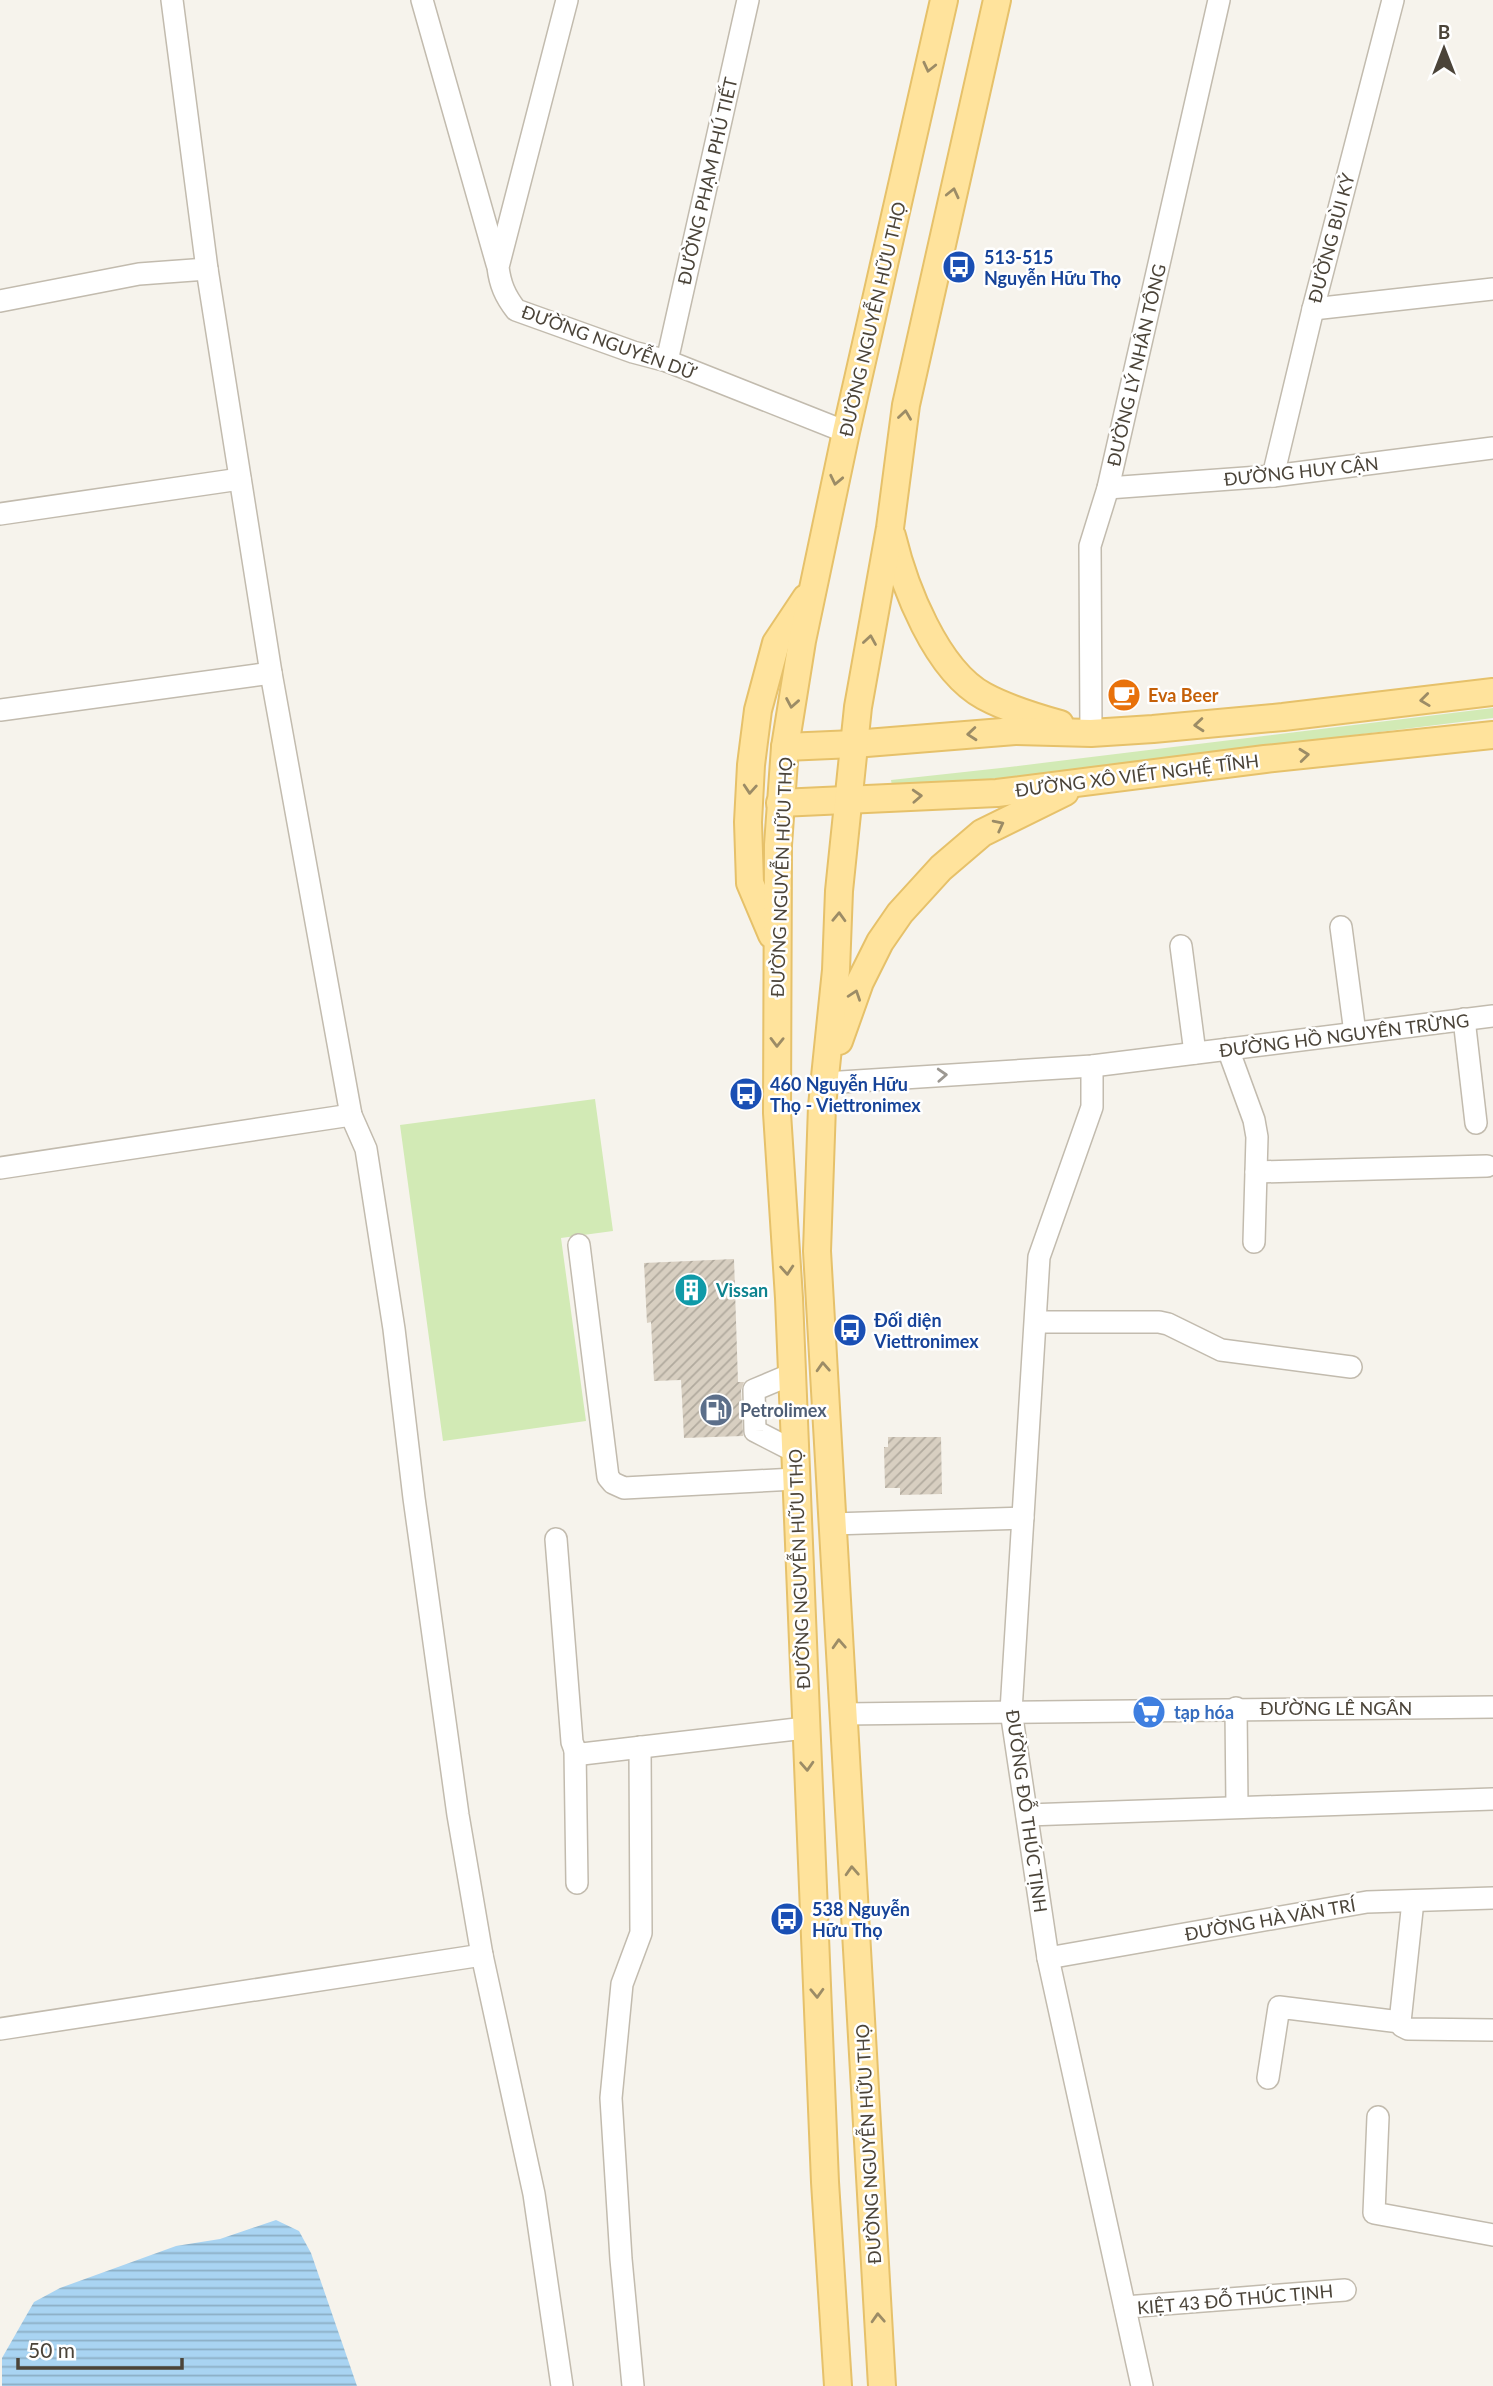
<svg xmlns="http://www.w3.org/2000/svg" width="1493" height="2386" viewBox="0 0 1493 2386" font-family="Lato,sans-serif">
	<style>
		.grass { fill: #d2eab5 }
		.water { fill: url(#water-rules) }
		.building { fill: url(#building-hatch) }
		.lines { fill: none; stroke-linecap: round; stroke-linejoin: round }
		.minor-casing { stroke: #c2bbae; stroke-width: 24 }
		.major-casing { stroke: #e6c16a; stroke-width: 30 }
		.minor { stroke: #fff; stroke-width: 21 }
		.major { stroke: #ffe39c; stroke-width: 26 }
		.oneway { stroke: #9c8c66 }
		.oneway2 { stroke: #9c9892 }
		.labels { text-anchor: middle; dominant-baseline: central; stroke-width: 5; stroke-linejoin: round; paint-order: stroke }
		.street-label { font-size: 18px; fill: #4b4439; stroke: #fff }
		.transit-label { font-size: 18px; font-weight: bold; fill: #164399; stroke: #fff; text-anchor: start }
		.food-label { font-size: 18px; font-weight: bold; fill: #c56008; stroke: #fff; text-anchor: start }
		.culture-label { font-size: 18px; font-weight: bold; fill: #0d838f; stroke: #fff; text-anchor: start }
		.service-label { font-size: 18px; font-weight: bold; fill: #4e5e75; stroke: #fff; text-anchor: start }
		.shop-label { font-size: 18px; font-weight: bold; fill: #366cbe; stroke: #fff; text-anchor: start }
	</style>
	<defs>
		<pattern id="water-rules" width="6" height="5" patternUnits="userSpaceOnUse" patternTransform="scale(1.75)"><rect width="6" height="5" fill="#a9d4f2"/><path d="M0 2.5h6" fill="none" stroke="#8caec5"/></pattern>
		<pattern id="building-hatch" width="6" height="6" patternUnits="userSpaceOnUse" patternTransform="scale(1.75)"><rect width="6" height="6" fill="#d8cfc1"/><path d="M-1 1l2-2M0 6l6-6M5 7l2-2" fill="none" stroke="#b1aa9e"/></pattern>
	</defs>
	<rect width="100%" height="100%" fill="#f6f3ec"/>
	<g class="grass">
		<polygon points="1493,708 1493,718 1005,778 892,786 891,780 1001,768"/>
		<polygon points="595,1099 613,1231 561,1238 586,1421 443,1441 400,1125"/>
	</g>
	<polygon class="water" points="276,2220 299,2231 311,2253 357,2386 2,2386 2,2358 34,2302 60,2288 176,2246 220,2239"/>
	<g class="building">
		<polygon points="734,1259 738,1382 744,1382 741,1390 743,1436 684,1438 681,1380 654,1381 651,1322 647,1323 644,1263"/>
		<polygon points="888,1437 941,1437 942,1494 900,1495 900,1488 885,1488 884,1447 888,1447"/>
	</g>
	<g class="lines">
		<defs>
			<g id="minor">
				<polyline points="172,0 207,269 271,673 351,1115 366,1149 394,1329 414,1498 458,1815 482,1955 534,2194 562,2386"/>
				<polyline points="422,0 497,264"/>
				<path d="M567 0 498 267C500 284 505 296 516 310L633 352 667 361 846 432"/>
				<polyline points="0,301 139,274 207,269"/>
				<polyline points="1313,309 1493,289"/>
				<polyline points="667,361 748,0"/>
				<polyline points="1273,476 1313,309 1393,0"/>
				<polyline points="1108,488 1273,476 1493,448"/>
				<polyline points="0,514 240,479"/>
				<polyline points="0,710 271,673"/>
				<polyline points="1091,733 1090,546 1108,488 1219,0"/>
				<polyline points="1341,927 1355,1033"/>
				<polyline points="1181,946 1195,1053"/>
				<polyline points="1464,1019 1476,1123"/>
				<polyline points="1228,1049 1254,1120 1257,1137 1254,1242"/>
				<polyline points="1092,1066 1092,1107 1039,1257 1011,1711 1048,1958 1142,2386"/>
				<polyline points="825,1083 1092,1066 1493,1016"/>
				<polyline points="0,1168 351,1115"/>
				<polyline points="1256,1172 1487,1166"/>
				<polyline points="579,1245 608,1477 613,1483 624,1488 795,1479"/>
				<polyline points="1036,1322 1159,1322 1168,1324 1221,1350 1351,1367"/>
				<polyline points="792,1374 754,1390 755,1431 794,1451"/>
				<polyline points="832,1524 1023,1518"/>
				<polyline points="556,1539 572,1742 575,1750 582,1754 805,1728"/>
				<polyline points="1236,1708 1237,1806"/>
				<polyline points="843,1714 1493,1707"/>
				<polyline points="575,1750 577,1883"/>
				<polyline points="1027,1815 1493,1799"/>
				<polyline points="1413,1901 1400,2022 1402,2026 1408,2029 1493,2030"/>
				<polyline points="1048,1958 1367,1902 1493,1898"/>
				<polyline points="0,2029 482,1955"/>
				<polyline points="1268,2078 1279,2007 1400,2022"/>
				<polyline points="1378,2117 1374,2213 1493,2235"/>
				<polyline points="1125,2307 1345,2290"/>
				<polyline points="633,2386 621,2259 611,2098 622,1984 641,1933 640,1747"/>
			</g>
			<g id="major">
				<path d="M892 536C904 586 936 670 984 696 1006 708 1035 717 1060 724"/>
				<polyline points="785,747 854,744 1015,731 1091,733 1153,729 1283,717 1493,692"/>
				<polyline points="780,803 997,793 1265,759 1493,735"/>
				<polyline points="772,935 750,883 748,822 751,765 758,710 776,643 806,598"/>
				<polyline points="839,1041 860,982 880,942 900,913 941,868 982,833 1065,792"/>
				<polyline points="838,2386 825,2182 789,1298 777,1113 778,845 785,747 802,641 846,432 944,0"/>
				<polyline points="882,2386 817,1251 822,1106 836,970 839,891 858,707 890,528 906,405 997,0"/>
			</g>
		</defs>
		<use href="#minor" class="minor-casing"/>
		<use href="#major" class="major-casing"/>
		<use href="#minor" class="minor"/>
		<use href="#major" class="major"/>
	</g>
	<defs><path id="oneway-chevron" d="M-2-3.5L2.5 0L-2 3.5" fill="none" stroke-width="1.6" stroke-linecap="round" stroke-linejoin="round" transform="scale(1.75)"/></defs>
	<g class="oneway">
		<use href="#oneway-chevron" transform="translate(929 67) rotate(103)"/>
		<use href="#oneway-chevron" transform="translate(953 193) rotate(-77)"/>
		<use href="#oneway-chevron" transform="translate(905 415) rotate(-82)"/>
		<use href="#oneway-chevron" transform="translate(836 480) rotate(102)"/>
		<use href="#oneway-chevron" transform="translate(870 640) rotate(-81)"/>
		<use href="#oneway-chevron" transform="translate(1425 700) rotate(173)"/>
		<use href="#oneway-chevron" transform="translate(792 703) rotate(100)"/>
		<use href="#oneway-chevron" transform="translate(1199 725) rotate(175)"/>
		<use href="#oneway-chevron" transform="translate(972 734) rotate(175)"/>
		<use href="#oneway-chevron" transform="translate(1304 755) rotate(-6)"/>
		<use href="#oneway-chevron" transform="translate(750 789) rotate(94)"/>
		<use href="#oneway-chevron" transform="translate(917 796) rotate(-3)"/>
		<use href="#oneway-chevron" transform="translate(999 825) rotate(-27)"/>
		<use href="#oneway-chevron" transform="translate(839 917) rotate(-88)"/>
		<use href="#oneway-chevron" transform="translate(855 995) rotate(-71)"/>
		<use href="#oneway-chevron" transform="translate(777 1042) rotate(91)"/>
		<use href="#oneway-chevron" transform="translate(787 1270) rotate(86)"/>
		<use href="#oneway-chevron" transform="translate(823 1367) rotate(-93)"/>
		<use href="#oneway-chevron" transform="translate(839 1644) rotate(-93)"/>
		<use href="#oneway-chevron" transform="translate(807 1766) rotate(87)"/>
		<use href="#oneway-chevron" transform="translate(852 1871) rotate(-93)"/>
		<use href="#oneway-chevron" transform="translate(817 1993) rotate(88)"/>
		<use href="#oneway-chevron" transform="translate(878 2318) rotate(-93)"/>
	</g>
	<use class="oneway2" href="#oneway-chevron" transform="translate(942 1075) rotate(-3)"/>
	<defs>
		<symbol id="bus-disc" viewBox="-11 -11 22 22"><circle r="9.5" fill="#1a4fb4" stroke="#fff"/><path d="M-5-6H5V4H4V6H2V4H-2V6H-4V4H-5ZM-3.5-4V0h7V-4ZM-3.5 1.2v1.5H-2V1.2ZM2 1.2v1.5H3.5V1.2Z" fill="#fff"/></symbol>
		<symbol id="cafe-disc" viewBox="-11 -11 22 22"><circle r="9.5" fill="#e8710a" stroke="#fff"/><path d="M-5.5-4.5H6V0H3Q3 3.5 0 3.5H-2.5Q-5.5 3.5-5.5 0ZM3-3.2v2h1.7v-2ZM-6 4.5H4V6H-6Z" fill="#fff"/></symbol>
		<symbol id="building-disc" viewBox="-11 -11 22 22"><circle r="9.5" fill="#0f9aa8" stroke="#fff"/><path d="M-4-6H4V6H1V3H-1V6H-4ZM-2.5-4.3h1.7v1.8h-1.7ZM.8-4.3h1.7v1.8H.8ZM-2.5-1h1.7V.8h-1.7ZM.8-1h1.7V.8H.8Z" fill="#fff"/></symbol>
		<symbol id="fuel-disc" viewBox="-11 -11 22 22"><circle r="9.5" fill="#5c6f8a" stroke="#fff"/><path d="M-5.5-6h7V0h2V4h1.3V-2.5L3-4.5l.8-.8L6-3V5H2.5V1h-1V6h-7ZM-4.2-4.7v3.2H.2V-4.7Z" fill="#fff"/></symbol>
		<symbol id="supermarket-disc" viewBox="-11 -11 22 22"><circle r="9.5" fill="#3f7fe0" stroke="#fff"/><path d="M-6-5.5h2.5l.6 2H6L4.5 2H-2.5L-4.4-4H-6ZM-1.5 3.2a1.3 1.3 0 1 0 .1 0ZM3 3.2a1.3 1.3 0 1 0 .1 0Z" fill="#fff"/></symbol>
	</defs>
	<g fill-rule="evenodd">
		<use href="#bus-disc" x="940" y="248" width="38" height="38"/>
		<use href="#cafe-disc" x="1105" y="676" width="38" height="38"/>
		<use href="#bus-disc" x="727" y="1075" width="38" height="38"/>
		<use href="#building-disc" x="672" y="1271" width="38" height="38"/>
		<use href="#bus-disc" x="831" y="1311" width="38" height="38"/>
		<use href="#fuel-disc" x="697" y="1391" width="38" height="38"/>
		<use href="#supermarket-disc" x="1130" y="1693" width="38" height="38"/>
		<use href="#bus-disc" x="768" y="1900" width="38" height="38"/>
	</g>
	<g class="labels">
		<g class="street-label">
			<text transform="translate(707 181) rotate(-77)">ĐƯỜNG PHẠM PHÚ TIẾT</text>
			<text transform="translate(1331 238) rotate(-75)">ĐƯỜNG BÙI KỶ</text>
			<text transform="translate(872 319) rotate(-77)">ĐƯỜNG NGUYỄN HỮU THỌ</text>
			<text transform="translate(609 342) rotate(20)">ĐƯỜNG NGUYỄN DỮ</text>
			<text transform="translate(1136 365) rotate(-77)">ĐƯỜNG LÝ NHÂN TÔNG</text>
			<text transform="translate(1301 471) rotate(-6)">ĐƯỜNG HUY CẬN</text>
			<text transform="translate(1137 775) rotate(-7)">ĐƯỜNG XÔ VIẾT NGHỆ TĨNH</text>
			<text transform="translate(781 877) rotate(-88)">ĐƯỜNG NGUYỄN HỮU THỌ</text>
			<text transform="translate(1344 1035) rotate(-7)">ĐƯỜNG HỒ NGUYÊN TRỪNG</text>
			<text transform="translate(799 1569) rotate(-92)">ĐƯỜNG NGUYỄN HỮU THỌ</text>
			<text x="1336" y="1708">ĐƯỜNG LÊ NGÂN</text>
			<text transform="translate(1027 1811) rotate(82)">ĐƯỜNG ĐỖ THÚC TỊNH</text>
			<text transform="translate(1270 1919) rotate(-10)">ĐƯỜNG HÀ VĂN TRÍ</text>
			<text transform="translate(868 2144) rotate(-93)">ĐƯỜNG NGUYỄN HỮU THỌ</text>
			<text transform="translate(1235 2299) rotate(-5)">KIỆT 43 ĐỖ THÚC TỊNH</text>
		</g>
		<g class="transit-label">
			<text x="984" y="257">513-515<tspan x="984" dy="21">Nguyễn Hữu Thọ</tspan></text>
			<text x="770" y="1084">460 Nguyễn Hữu<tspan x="770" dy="21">Thọ - Viettronimex</tspan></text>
			<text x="874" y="1320">Đối diện<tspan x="874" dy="21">Viettronimex</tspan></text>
			<text x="812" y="1909">538 Nguyễn<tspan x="812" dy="21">Hữu Thọ</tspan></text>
		</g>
		<g class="food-label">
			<text x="1148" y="695">Eva Beer</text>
		</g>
		<g class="culture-label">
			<text x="716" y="1290">Vissan</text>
		</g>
		<g class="service-label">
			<text x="740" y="1410">Petrolimex</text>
		</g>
		<g class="shop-label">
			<text x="1174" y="1712">tạp hóa</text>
		</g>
	</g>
	<g transform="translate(1444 49)" stroke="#ffffff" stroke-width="5" paint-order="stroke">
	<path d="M0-5L12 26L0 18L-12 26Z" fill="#4b4439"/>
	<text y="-10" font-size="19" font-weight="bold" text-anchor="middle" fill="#4b4439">B</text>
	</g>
	<path d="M18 2358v10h164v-10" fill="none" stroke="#4b4439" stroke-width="3.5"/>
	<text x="28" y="2358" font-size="21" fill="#4b4439" stroke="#ffffff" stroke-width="5" paint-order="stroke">50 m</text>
</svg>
